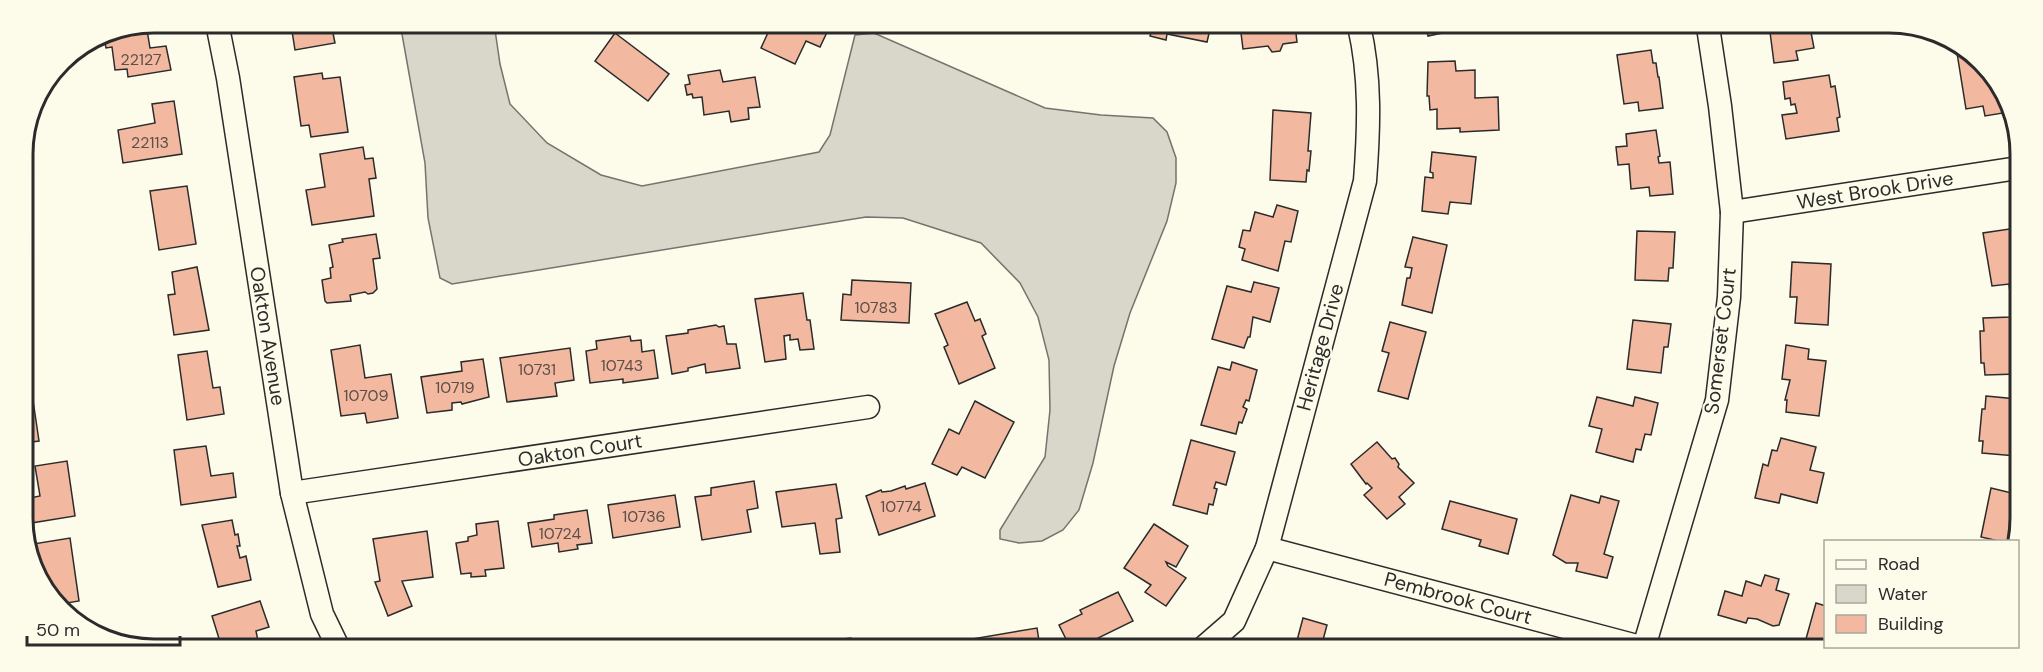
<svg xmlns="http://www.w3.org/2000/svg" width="2043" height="672" viewBox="0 0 2043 672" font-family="'DM Sans',sans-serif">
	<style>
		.water { fill: #d8d7c9; stroke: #74746e; stroke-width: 1.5 }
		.building { fill: #f2b8a0; stroke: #2b2b2b; stroke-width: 1.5 }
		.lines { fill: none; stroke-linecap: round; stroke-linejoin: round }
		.minor-casing { stroke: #2b2b2b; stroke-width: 25 }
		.minor { stroke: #fdfbea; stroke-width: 22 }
		.labels { text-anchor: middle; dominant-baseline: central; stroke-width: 4.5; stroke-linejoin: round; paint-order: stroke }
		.number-label { font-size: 16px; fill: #5d4e48 }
		.street-label { font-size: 20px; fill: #2b2b2b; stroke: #fdfbea }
		.rim { fill: none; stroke: #2b2b2b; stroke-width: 3 }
	</style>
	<rect width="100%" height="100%" fill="#fdfbea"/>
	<polygon class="water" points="400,23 494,23 500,64 510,104 547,143 601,175 642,186 819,152 830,135 855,35 874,33 1045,108 1101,115 1153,118 1167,132 1176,158 1176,183 1167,221 1130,313 1114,366 1093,463 1079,510 1063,530 1042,541 1019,543 1000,539 1000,530 1045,457 1050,410 1049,360 1038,317 1020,283 981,243 903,218 866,217 452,284 440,278 428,218 425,163"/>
	<g class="building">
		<polygon points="285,23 331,23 335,43 295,50 291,25 286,26"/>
		<polygon points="146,24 150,48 166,46 171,70 128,77 127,69 115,70 112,47 106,48 103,33"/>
		<polygon points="772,24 821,24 829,28 820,47 806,41 795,64 761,48"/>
		<polygon points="1131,25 1211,25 1207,42 1167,34 1166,40 1150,36 1152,30"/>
		<polygon points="1240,25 1295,25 1297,42 1283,44 1280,51 1272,52 1268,46 1243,49"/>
		<polygon points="1426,26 1456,26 1457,30 1428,36"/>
		<polygon points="1781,27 1810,27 1814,48 1796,51 1798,60 1774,63 1770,32 1781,31"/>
		<polygon points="615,33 669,74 648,101 595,61"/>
		<polygon points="1651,50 1653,63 1656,63 1658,77 1659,77 1663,108 1639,111 1638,102 1624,104 1617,55"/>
		<polygon points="1957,53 1964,53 1988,67 2009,112 1985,116 1983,106 1966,109"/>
		<polygon points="1455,61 1456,71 1475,70 1475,98 1498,97 1499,130 1460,132 1460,128 1437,129 1437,109 1430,110 1429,96 1427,96 1428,62"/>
		<polygon points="720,70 723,82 755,77 760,107 748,108 749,119 731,122 729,111 704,115 702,97 693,98 692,94 687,95 685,85 690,84 688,75"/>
		<polygon points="322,73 323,79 340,77 348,132 311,137 309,125 301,126 294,77"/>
		<polygon points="1829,75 1831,87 1835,86 1840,117 1837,118 1839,131 1786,139 1782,115 1797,113 1795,104 1791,105 1790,98 1785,99 1783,82"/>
		<polygon points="174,101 182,154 123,163 118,130 155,123 152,104"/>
		<polygon points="1273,110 1311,113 1308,151 1311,151 1309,171 1307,170 1306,182 1270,180"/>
		<polygon points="1656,130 1660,156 1658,157 1659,163 1670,162 1673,194 1650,196 1649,187 1631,189 1629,164 1618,165 1616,147 1627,146 1626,134"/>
		<polygon points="363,147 365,159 373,158 376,178 369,179 374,216 312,225 306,190 325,187 320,154"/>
		<polygon points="1432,152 1476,157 1471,204 1450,202 1448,214 1422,211 1425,177 1433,178 1433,173 1430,172"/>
		<polygon points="187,186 196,244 159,250 150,191"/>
		<polygon points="1277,205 1298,211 1291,242 1285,241 1278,271 1242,260 1245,249 1239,247 1243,230 1250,231 1255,212 1273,217"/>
		<polygon points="2016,228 2017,292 2010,293 2009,284 1992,286 1983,233"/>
		<polygon points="1637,231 1675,232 1673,268 1669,268 1668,281 1635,280"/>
		<polygon points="376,234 380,258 373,259 377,289 373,293 368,294 365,292 350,295 351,301 327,303 325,301 322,280 331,278 330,268 333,267 329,245 343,242 342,239"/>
		<polygon points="1413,237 1447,245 1432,313 1402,305 1407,278 1410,278 1412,268 1405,267"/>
		<polygon points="1792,262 1831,264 1828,325 1795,323 1797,297 1790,297"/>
		<polygon points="197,267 209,330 174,335 168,295 175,294 172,272"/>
		<polygon points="852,280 911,283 909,323 841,320 843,294 851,295"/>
		<polygon points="1254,282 1279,288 1270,322 1253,317 1250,337 1248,337 1244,348 1212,339 1227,286 1251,292"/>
		<polygon points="803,293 807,320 810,320 814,349 800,350 798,339 790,340 790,335 784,336 786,359 765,362 755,299"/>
		<polygon points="967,302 975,321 980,319 986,334 982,336 995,368 959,384 944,347 948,345 935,314"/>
		<polygon points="2012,310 2017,310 2017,374 1985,375 1984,363 1981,363 1980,331 1984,331 1983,318 2011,317"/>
		<polygon points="1633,320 1671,324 1668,347 1664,347 1661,373 1627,369"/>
		<polygon points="1390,322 1426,332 1408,399 1378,391 1389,353 1382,351"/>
		<polygon points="716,325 719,327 724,326 727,344 736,344 740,368 706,373 705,364 688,368 688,371 672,374 666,336 688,333 688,330"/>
		<polygon points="630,336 631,341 641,340 642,352 654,350 658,378 623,383 623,379 590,383 586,351 597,349 596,341"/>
		<polygon points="360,345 365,378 391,374 398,418 367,423 365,413 341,416 331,350"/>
		<polygon points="1786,345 1809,349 1808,359 1826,361 1819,416 1786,412 1787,400 1785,400 1790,380 1782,379"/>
		<polygon points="570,348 574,380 555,383 557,396 507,402 500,358"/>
		<polygon points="207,351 213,388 220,387 224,414 187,420 178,355"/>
		<polygon points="483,359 489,397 462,404 461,402 452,403 452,410 427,413 421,377 462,371 461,362"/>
		<polygon points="1232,362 1257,370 1249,401 1246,400 1243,407 1247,409 1242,423 1239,422 1236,434 1201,425 1218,367 1230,370"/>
		<polygon points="30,380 39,441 24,443 24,381"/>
		<polygon points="1986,396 2017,399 2016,456 1982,453 1983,441 1979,441 1982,409 1985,409"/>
		<polygon points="1597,397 1633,406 1635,397 1658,403 1651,435 1645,434 1641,450 1636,449 1633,462 1596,452 1602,429 1589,426"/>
		<polygon points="975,401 1014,422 985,478 962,467 957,475 932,464 949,429 959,434"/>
		<polygon points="1781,438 1816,447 1810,470 1824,473 1817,503 1781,494 1779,503 1755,498 1763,464 1768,466 1772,450 1777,451"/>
		<polygon points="1191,440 1235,452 1226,485 1216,482 1214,488 1217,489 1213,505 1209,504 1207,514 1173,505"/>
		<polygon points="1377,442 1392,459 1395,458 1399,464 1398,467 1414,483 1399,497 1405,504 1387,519 1364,495 1372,488 1367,483 1366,484 1351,464"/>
		<polygon points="206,446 211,476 233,473 236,497 181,505 174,450"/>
		<polygon points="67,461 75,516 25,524 25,499 40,496 35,466"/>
		<polygon points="754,481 758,508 747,510 751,532 702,540 695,497 711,495 711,488"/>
		<polygon points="925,483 935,516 879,535 866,496 881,490 882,492 891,491 905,486 906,489"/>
		<polygon points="836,484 842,518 836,519 840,552 820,554 815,523 782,527 776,492"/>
		<polygon points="1991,488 2016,494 2016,530 2014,542 2003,542 1981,537"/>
		<polygon points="675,495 680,527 613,538 608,505"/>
		<polygon points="1571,495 1599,503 1601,496 1619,501 1604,554 1613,557 1607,578 1576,571 1578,563 1566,563 1553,555"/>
		<polygon points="1450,501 1517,519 1508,554 1479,546 1481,540 1442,529"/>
		<polygon points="587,510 592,543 577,545 578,549 559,552 558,543 532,547 528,523 554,519 554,515"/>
		<polygon points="232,520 235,535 238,534 240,546 237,546 240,558 246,556 251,580 218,587 202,525"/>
		<polygon points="498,521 504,568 485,570 486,576 471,577 471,573 461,574 456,543 468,541 468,537 477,535 476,524"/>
		<polygon points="1154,524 1188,546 1176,567 1166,562 1168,566 1186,578 1166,606 1145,592 1151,585 1124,568"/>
		<polygon points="427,531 433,577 402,581 412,606 388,616 375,582 380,581 373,539"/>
		<polygon points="70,538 79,601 55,605 27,545"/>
		<polygon points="1765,575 1779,579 1776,590 1789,594 1779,625 1773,626 1757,619 1748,618 1746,623 1718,615 1725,591 1742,596 1746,581 1761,586"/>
		<polygon points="1118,592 1133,621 1098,638 1101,644 1094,647 1070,647 1059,625 1082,614 1080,610"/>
		<polygon points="260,601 269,627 256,631 258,641 255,641 256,645 221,645 212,616"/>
		<polygon points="1816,603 1826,606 1826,646 1831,646 1830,649 1814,649 1804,646"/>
		<polygon points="1303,618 1327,625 1323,640 1350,648 1295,648"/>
		<polygon points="1037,628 1040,647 968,647 966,640"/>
		<polygon points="851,638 853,647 827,647 826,641"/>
		<polygon points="949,639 950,647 909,647 911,645"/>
	</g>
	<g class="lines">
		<defs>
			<g id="minor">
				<polyline points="217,23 228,78 292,493 322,614 337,645"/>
				<polyline points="1732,212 2018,168"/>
				<polyline points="292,493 868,407"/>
				<polyline points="1267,548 1648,649"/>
				<polyline points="1644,647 1717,400 1729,297 1732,212 1720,106 1708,27"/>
				<path d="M1203 648 1234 621 1267 548 1365 181C1369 129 1371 77 1359 26"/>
			</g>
		</defs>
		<use href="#minor" class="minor-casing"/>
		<use href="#minor" class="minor"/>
	</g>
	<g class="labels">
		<g class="number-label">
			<text x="141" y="59">22127</text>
			<text x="150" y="142">22113</text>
			<text x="876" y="307">10783</text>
			<text x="622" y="365">10743</text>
			<text x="537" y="369">10731</text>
			<text x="455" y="387">10719</text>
			<text x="366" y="395">10709</text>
			<text x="901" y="506">10774</text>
			<text x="644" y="516">10736</text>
			<text x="560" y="533">10724</text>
		</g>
		<g class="street-label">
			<text transform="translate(1875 190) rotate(-9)">West Brook Drive</text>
			<text transform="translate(268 336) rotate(81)">Oakton Avenue</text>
			<text transform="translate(1720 341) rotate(-83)">Somerset Court</text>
			<text transform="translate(1320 347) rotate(-75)">Heritage Drive</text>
			<text transform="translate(580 450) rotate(-9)">Oakton Court</text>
			<text transform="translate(1458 598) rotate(15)">Pembrook Court</text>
		</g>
	</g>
	<path d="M0 0H2043V672H0ZM154 33H1889A121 121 0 0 1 2010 154V518A121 121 0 0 1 1889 639H154A121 121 0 0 1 33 518V154A121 121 0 0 1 154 33Z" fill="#fdfbea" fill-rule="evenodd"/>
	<path class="rim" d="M154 33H1889A121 121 0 0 1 2010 154V518A121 121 0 0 1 1889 639H154A121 121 0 0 1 33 518V154A121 121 0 0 1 154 33Z"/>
	<rect x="1824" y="540" width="195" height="108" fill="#fdfbea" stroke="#a9a89e" stroke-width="1.5"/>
	<rect x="1836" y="560" width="30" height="9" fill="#fdfbea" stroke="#a9a89e" stroke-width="1.5"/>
	<text x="1878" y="570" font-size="18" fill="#2b2b2b">Road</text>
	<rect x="1836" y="585" width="30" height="18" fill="#d8d7c9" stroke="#a9a89e" stroke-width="1.5"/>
	<text x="1878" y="600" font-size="18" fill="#2b2b2b">Water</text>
	<rect x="1836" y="615" width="30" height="18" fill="#f2b8a0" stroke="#a9a89e" stroke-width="1.5"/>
	<text x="1878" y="630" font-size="18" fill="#2b2b2b">Building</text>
	<path d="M27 636v9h153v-9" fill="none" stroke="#2b2b2b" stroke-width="3"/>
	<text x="36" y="636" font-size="18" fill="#2b2b2b" stroke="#fdfbea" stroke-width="4.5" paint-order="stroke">50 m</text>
</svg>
